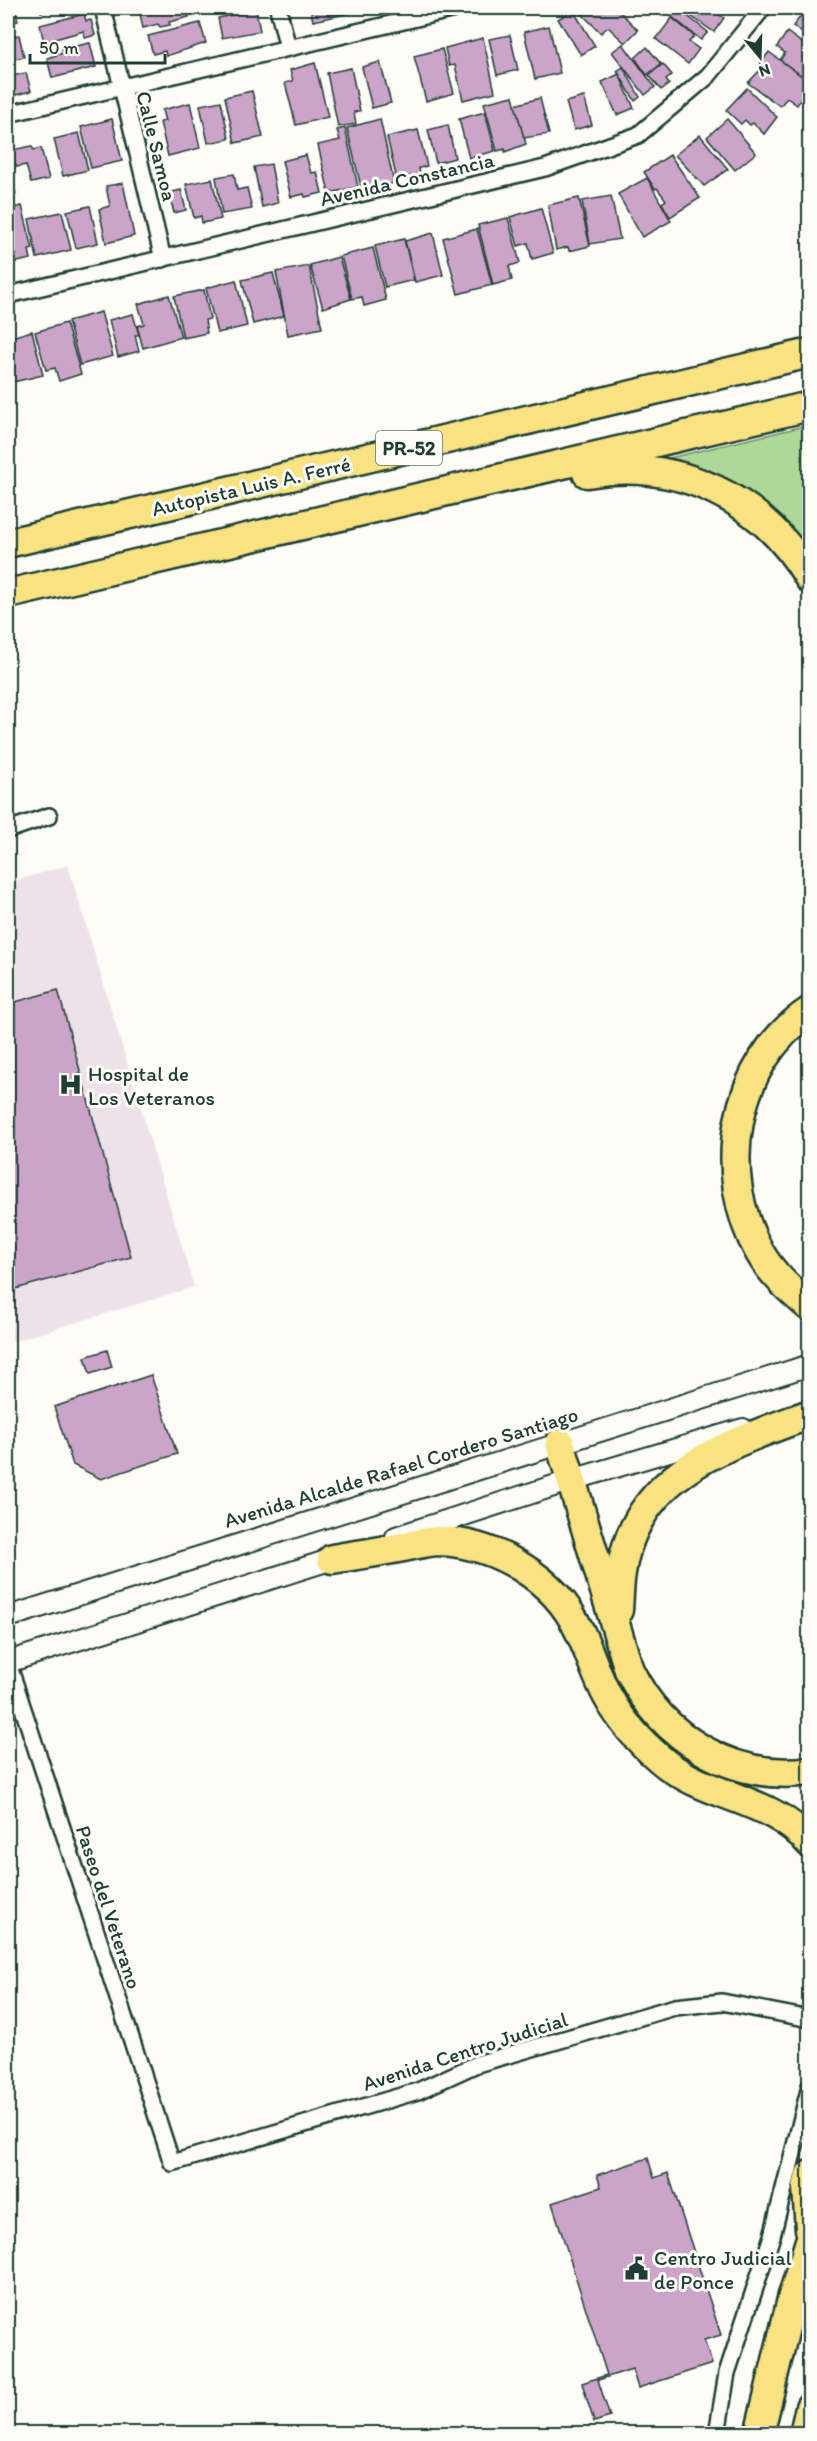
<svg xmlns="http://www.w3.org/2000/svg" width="817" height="2441" viewBox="0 0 817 2441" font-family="Itim,sans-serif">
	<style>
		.built { fill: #eee2ea }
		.green { fill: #acd997; stroke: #668b66; stroke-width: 1.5 }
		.building { fill: #cca4ca; stroke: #1f3d34; stroke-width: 1.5 }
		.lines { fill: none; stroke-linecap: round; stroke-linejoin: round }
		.minor-casing { stroke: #1f3d34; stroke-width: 20 }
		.tertiary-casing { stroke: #1f3d34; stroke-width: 24 }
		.motorway-casing { stroke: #1f3d34; stroke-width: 33 }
		.minor { stroke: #fdfcf7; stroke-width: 15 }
		.tertiary { stroke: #fdfcf7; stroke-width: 20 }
		.motorway { stroke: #f8e281; stroke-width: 28 }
		.labels { text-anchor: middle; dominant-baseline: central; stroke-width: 6; stroke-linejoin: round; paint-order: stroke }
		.shield { fill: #fdfcf7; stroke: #62766e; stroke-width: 1.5 }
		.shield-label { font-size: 20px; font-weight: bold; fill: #1f3d34 }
		.street-label { font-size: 21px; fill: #1f3d34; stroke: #fdfcf7 }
		.poi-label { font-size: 21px; fill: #1f3d34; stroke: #fdfcf7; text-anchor: start }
	</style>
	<rect width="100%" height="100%" fill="#fdfcf7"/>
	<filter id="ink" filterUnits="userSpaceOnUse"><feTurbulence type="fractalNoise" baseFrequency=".0167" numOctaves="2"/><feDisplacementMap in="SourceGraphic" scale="12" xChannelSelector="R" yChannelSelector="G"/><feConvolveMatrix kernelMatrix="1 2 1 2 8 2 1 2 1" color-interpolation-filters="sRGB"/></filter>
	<g filter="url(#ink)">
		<polygon class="built" points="68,865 194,1287 8,1343 8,883"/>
		<polygon class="green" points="809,425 809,558 652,462"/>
		<g class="building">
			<polygon points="8,8 15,8 18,21 8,24"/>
			<polygon points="40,8 61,8 41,12"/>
			<polygon points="146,8 187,8 189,17 169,22 170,25 160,27 158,24 143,28 139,9"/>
			<polygon points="310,8 359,8 360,11 313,21"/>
			<polygon points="576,8 616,8 638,30 625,43 608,27 601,33"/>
			<polygon points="677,8 708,32 701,40 671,16"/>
			<polygon points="688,8 709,8 724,18 714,32 685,12"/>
			<polygon points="807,8 810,8 810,39 793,26"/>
			<polygon points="256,10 260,31 222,38 218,18"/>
			<polygon points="573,10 595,46 581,55 558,19"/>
			<polygon points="84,14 86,21 91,20 95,35 85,38 84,31 44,42 40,25"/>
			<polygon points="672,18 694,36 689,42 699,49 688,64 656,39"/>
			<polygon points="200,23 206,43 166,56 165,51 153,54 148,36"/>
			<polygon points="549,26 560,73 535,79 524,32"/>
			<polygon points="787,32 810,49 810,82 780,60 785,53 777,47"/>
			<polygon points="19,35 24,57 8,60 8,37"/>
			<polygon points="510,35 518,70 497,75 489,39"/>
			<polygon points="483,38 495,92 463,100 455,65 449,66 445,48"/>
			<polygon points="90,43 96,67 52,78 47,58 63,53 62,49"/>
			<polygon points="623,44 655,87 645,95 612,52"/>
			<polygon points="647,47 661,64 647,75 635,58"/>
			<polygon points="442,49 454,93 426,101 414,56"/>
			<polygon points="769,52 807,80 802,86 808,89 797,105 787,98 780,106 748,83 763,67 760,64"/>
			<polygon points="380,62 391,103 372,108 362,67"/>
			<polygon points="315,63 328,117 296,125 285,83 293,81 290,70"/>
			<polygon points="663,64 672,75 666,80 669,84 661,90 649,75"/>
			<polygon points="623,67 640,97 635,101 617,71"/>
			<polygon points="351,68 360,111 354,112 356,124 338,127 327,73"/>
			<polygon points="26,73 31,91 8,97 8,77"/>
			<polygon points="619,74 634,108 617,115 602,82"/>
			<polygon points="747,88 777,117 764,134 753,123 750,125 745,120 741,124 726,110"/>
			<polygon points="252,91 263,137 235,143 225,97"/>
			<polygon points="513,96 526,144 505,152 505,149 497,151 484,103"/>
			<polygon points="584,97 592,125 574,130 566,102"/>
			<polygon points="540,98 549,134 524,138 515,105"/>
			<polygon points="221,101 229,139 208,143 200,105"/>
			<polygon points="190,103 200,148 168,156 160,122 165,121 162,110"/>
			<polygon points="485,112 495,151 469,158 459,119"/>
			<polygon points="112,119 122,161 91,168 81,127"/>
			<polygon points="380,119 394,183 362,191 347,128"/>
			<polygon points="727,119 756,153 735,170 707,137"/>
			<polygon points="448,125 455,158 436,163 428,130"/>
			<polygon points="345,128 358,187 329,193 318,145 340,140 337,130"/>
			<polygon points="418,130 427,166 419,168 420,174 397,180 387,137"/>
			<polygon points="79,133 88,170 63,176 54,139"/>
			<polygon points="700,135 728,169 704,186 675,155"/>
			<polygon points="31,146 34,150 41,148 49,179 31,183 26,165 16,167 12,150"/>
			<polygon points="306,155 311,173 317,172 322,193 305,197 304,194 291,197 282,161"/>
			<polygon points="670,155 700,198 670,217 662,203 666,200 657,188 655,189 644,172"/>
			<polygon points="271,164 278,203 262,207 254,167"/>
			<polygon points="8,165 16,194 8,196"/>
			<polygon points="234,174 237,190 247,188 252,209 222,214 216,177"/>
			<polygon points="647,178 671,221 642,237 618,194"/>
			<polygon points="212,179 221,219 202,223 201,216 194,218 186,184"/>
			<polygon points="123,183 134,236 106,243 99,209 110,206 106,186"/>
			<polygon points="181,190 186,210 174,213 169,193"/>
			<polygon points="611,196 620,239 590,244 582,201"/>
			<polygon points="579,198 590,246 569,251 568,247 556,250 548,205"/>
			<polygon points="22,206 33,249 29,250 31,259 8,264 8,209"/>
			<polygon points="90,206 98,243 76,248 67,211"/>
			<polygon points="541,208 553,253 532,259 528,243 518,246 510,217"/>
			<polygon points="62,212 71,250 37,258 29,219"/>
			<polygon points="508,218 520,263 509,266 512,280 493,285 478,225"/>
			<polygon points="477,229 492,285 458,294 443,238"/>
			<polygon points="433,233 443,275 415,282 405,241"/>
			<polygon points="404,239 414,280 385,287 375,246"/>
			<polygon points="373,248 386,300 364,306 362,297 352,299 341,256"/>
			<polygon points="339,257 351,299 323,308 310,265"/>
			<polygon points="309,266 322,328 288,335 276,272"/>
			<polygon points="273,273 284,316 253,324 242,280"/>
			<polygon points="236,280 247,326 217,333 206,288"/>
			<polygon points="204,290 210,319 205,320 207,333 183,338 174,296"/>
			<polygon points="169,295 181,337 143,348 137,326 144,324 138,304"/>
			<polygon points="101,312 113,356 80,365 68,321"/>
			<polygon points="133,314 139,335 135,335 139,351 118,357 109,320"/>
			<polygon points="66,323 81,374 59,381 55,368 46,370 35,332"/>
			<polygon points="32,331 43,375 9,383 8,338"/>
			<polygon points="58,990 131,1257 8,1291 8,1004"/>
			<polygon points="107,1350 112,1367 90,1374 85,1357"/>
			<polygon points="151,1375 177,1454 101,1479 73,1465 54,1407"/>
			<polygon points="648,2158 654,2178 668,2173 721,2335 704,2340 712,2364 638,2388 632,2369 598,2380 610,2417 594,2422 582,2383 607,2375 552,2203 601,2187 597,2175"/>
		</g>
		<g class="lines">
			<defs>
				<g id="minor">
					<polyline points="103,8 163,259"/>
					<polyline points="278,8 288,48"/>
					<polyline points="8,114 459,8"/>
					<polyline points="8,295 545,168 638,135 708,76 763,8"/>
					<polyline points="8,830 49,816"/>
					<polyline points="8,1663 172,2163 418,2091 477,2064 675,2007 722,2002 810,2019"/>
					<polyline points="717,2434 727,2373 772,2236 810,2086"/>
				</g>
				<g id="tertiary">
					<polyline points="396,1537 572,1480 743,1429"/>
					<polyline points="8,1617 810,1365"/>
					<polyline points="8,1662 342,1556"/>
				</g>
				<g id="motorway">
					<path d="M587 473C678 457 764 499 810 579"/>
					<polyline points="8,543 810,353"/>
					<polyline points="8,594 810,406"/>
					<path d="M810 1011C732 1062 715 1175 760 1253 772 1274 791 1291 810 1307"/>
					<path d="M560 1443 629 1670C662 1738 733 1782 810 1771"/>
					<path d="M332 1559C358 1555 383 1551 408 1546 418 1544 430 1541 440 1541 496 1544 555 1578 579 1630 590 1652 596 1676 608 1697 621 1721 640 1742 660 1759 704 1798 770 1796 810 1843"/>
					<path d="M618 1610C619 1597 619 1585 621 1573 635 1472 728 1445 810 1414"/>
					<polyline points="810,2175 807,2188 810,2229"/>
					<polyline points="759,2434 792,2299 810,2241"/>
					<polyline points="804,2434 810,2407"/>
				</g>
			</defs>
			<use href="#minor" class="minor-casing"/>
			<use href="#tertiary" class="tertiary-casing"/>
			<use href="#motorway" class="motorway-casing"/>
			<use href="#minor" class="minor"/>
			<use href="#tertiary" class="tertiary"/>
			<use href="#motorway" class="motorway"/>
		</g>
	</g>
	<defs>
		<symbol id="hospital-bare" viewBox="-9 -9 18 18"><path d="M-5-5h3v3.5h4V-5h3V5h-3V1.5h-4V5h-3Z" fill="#1f3d34" stroke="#fdfcf7" stroke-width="2.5" paint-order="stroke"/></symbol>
		<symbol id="civic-bare" viewBox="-9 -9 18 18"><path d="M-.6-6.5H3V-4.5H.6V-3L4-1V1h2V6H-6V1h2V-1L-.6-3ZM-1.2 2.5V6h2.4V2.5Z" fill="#1f3d34" stroke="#fdfcf7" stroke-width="2.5" paint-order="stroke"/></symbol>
	</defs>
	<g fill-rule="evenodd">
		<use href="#hospital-bare" x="54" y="1068" width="33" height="33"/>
		<use href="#civic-bare" x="620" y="2252" width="33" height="33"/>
	</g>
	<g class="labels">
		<rect class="shield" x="376" y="431" width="66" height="34" rx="4.5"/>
		<g class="shield-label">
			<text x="409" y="448">PR-52</text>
		</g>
		<g class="street-label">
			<text transform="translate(157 146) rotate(76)">Calle Samoa</text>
			<text transform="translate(407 179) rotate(-13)">Avenida Constancia</text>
			<text transform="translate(251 486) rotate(-13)">Autopista Luis A. Ferré</text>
			<text transform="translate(401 1467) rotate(-17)">Avenida Alcalde Rafael Cordero Santiago</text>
			<text transform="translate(109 1907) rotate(72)">Paseo del Veterano</text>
			<text transform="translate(465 2051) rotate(-18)">Avenida Centro Judicial</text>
		</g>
		<g class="poi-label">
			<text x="88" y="1073">Hospital de<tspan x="88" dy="24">Los Veteranos</tspan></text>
			<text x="654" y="2257">Centro Judicial<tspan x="654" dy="24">de Ponce</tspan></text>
		</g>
	</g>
	<rect width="817" height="2441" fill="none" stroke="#fdfcf7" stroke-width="30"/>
	<rect x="15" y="15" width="787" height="2411" fill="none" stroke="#1f3d34" stroke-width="2" filter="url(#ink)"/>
	<g transform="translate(760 57) rotate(161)" stroke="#fdfcf7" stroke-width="4.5" paint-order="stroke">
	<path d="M0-4.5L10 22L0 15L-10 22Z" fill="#1f3d34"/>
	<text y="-9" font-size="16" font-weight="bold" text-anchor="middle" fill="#1f3d34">N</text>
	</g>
	<path d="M30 54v9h135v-9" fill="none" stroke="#1f3d34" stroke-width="3"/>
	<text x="39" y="54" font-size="18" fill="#1f3d34" stroke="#fdfcf7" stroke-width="4.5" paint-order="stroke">50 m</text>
</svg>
